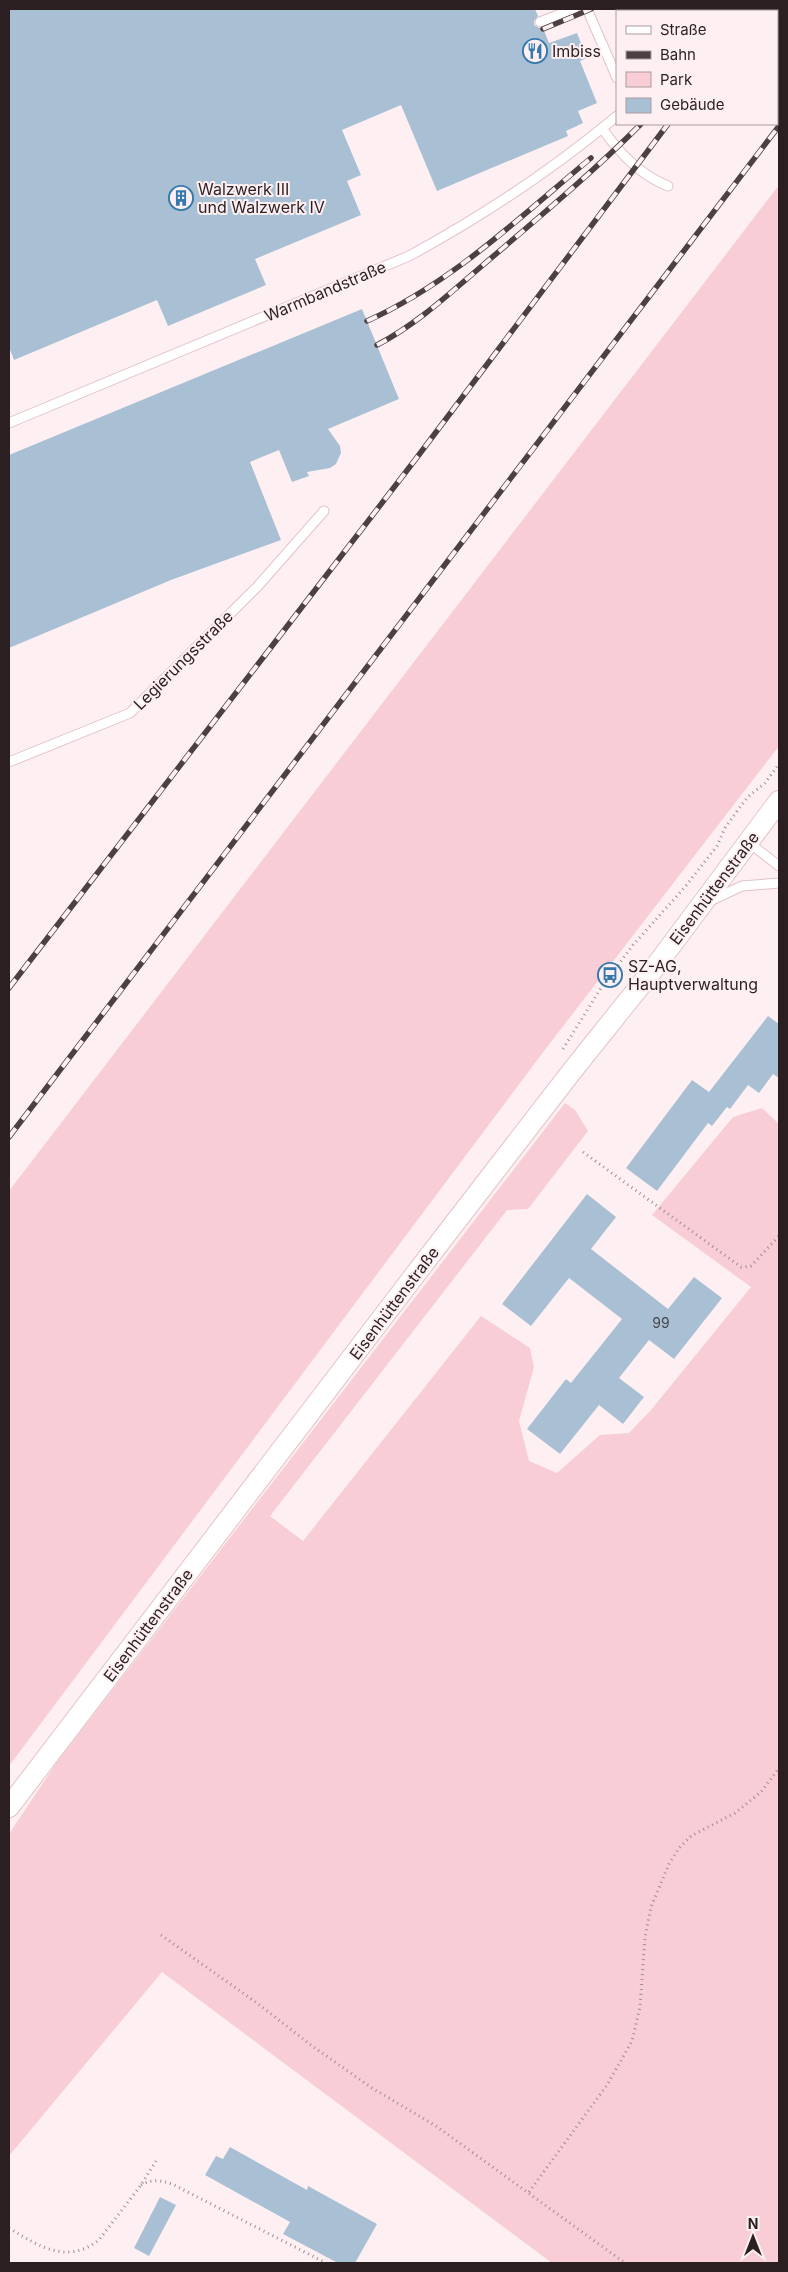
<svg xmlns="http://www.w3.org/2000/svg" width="788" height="2272" viewBox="0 0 788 2272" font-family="Inter,sans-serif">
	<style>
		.green { fill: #f9cdd5 }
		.building { fill: #a9c0d4 }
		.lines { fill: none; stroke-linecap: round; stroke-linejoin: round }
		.service-casing { stroke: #e3c2c8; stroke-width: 11 }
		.tertiary-casing { stroke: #e3c2c8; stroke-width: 22 }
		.path { stroke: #9c8f91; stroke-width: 3; stroke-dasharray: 1 4; stroke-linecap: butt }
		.service { stroke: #fff; stroke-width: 9 }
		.tertiary { stroke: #fff; stroke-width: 20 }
		.rail-casing { stroke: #4d4042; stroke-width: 5.5 }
		.rail { stroke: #fef0f2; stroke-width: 4; stroke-dasharray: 11; stroke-linecap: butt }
		.labels { text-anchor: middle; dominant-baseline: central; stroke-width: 4; stroke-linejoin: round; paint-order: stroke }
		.number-label { font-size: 14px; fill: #4a474e }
		.poi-label { font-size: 16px; fill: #2b1f21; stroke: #fef0f2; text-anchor: start }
		.street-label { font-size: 16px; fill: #2b1f21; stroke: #fef0f2 }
	</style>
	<rect width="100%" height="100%" fill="#fef0f2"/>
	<g class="green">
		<polygon points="779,185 779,746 544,1051 9,1766 9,1191"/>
		<polygon points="565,1103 575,1110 588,1131 528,1209 507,1210 270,1516 303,1541 481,1316 530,1348 534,1367 519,1421 529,1461 557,1473 600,1435 629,1433 651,1410 751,1287 652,1215 733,1117 762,1108 779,1124 779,2263 552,2263 162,1972 9,2156 9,1834 57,1762"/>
	</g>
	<g class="building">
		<polygon points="9,9 535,9 538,16 534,21 534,25 539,28 543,28 549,43 577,33 587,58 580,61 597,103 578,111 583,123 566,131 568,136 437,191 401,105 342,130 361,175 347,181 361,215 255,259 266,285 168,326 157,300 14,360 9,347"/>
		<polygon points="362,309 399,399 328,429 340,446 341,453 336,464 330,468 307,472 309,476 292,482 279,450 250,462 281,540 171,580 9,648 9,455"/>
		<polygon points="768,1016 779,1024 779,1078 773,1074 759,1093 748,1085 730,1109 727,1107 712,1126 708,1123 657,1191 626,1168 692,1080 709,1092"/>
		<polygon points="587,1194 616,1217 591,1249 668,1309 694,1277 722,1298 674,1359 649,1340 619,1378 644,1397 623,1424 599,1405 560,1454 527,1429 566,1379 571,1383 622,1319 569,1278 531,1326 502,1304"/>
		<polygon points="230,2147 307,2190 308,2186 377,2224 355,2263 338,2263 283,2234 290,2222 205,2175 216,2156 223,2159"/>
		<polygon points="160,2197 176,2205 149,2256 134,2248"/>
	</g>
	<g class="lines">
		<defs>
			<g id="service">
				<polyline points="587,9 617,78"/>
				<polyline points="740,11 743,9"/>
				<polyline points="540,22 574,9"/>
				<path d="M602 128C619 153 640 175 668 186"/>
				<path d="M9 423 409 256C483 216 552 170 617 116"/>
				<polyline points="9,762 130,713 257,587 324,511"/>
				<polyline points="748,842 779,866"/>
				<polyline points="710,901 742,886 779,883"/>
			</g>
			<polyline id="tertiary" points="9,1807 427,1259 572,1071 652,971 779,801"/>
		</defs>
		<use href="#service" class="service-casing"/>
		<use href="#tertiary" class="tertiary-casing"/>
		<g class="path">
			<polyline points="563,1049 601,988 633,945 685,887 717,846 725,828 740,807 748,797 765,783 779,764"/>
			<polyline points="583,1152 741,1267 751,1266 779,1236"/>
			<polyline points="161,1935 257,2003 312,2046 372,2088 436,2126 625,2263"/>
			<path d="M141 2185C152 2179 160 2180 172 2184L326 2263"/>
			<polyline points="529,2192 607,2085 632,2041 640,2007 645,1937 651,1907 669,1864 679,1848 691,1836 735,1813 761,1792 779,1768"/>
			<path d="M9 2228C38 2246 67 2265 99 2240L141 2185 156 2161"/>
		</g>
		<use href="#service" class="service"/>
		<use href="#tertiary" class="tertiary"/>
		<defs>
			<g id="rail">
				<polyline points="543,29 591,9"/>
				<path d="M367 321C452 283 521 216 591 158"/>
				<path d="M377 345C417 324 449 294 483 265 537 219 591 174 641 124"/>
				<polyline points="9,988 415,460 668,124"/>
				<polyline points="9,1137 779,126"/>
			</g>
		</defs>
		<use href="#rail" class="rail-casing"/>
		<use href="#rail" class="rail"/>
	</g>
	<defs>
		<symbol id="restaurant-ring" viewBox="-11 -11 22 22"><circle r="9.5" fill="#fef0f2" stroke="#3479ae" stroke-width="1.5"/><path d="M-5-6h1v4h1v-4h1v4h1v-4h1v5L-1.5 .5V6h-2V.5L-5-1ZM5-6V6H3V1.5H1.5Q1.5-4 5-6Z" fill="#3479ae"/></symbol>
		<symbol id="building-ring" viewBox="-11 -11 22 22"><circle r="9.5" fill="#fef0f2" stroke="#3479ae" stroke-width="1.5"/><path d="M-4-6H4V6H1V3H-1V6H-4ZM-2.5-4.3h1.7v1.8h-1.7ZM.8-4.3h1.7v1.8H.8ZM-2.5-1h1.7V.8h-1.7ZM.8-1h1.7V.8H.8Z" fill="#3479ae"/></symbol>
		<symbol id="bus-ring" viewBox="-11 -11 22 22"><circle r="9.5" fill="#fef0f2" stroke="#3479ae" stroke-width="1.5"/><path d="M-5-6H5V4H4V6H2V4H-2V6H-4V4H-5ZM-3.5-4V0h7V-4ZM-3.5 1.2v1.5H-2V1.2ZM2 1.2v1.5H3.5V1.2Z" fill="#3479ae"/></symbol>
	</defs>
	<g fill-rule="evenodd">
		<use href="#restaurant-ring" x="521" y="37" width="28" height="28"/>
		<use href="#building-ring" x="167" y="184" width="28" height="28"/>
		<use href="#bus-ring" x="596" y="961" width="28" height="28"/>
	</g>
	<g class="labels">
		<g class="number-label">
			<text x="661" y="1322">99</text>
		</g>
		<g class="poi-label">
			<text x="552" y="51">Imbiss</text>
			<text x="198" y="189">Walzwerk III<tspan x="198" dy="18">und Walzwerk IV</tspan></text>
			<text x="628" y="966">SZ-AG,<tspan x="628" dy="18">Hauptverwaltung</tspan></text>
		</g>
		<g class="street-label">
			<text transform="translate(325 291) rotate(-23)">Warmbandstraße</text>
			<text transform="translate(183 660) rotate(-45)">Legierungsstraße</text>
			<text transform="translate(714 888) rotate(-53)">Eisenhüttenstraße</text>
			<text transform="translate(394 1303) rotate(-53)">Eisenhüttenstraße</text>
			<text transform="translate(148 1625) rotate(-53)">Eisenhüttenstraße</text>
		</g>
	</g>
	<rect width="788" height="2272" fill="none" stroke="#2b1f21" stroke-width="20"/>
	<rect x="616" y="10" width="162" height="115" fill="#fef0f2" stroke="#aa9c9e"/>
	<rect x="626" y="26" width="25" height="8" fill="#ffffff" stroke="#aa9c9e"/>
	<text x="660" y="35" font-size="15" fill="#2b1f21">Straße</text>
	<rect x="626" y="51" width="25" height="8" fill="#4d4042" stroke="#aa9c9e"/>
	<text x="660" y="60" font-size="15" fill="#2b1f21">Bahn</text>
	<rect x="626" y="72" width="25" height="15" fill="#f9cdd5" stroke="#aa9c9e"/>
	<text x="660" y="85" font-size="15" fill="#2b1f21">Park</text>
	<rect x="626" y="98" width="25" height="15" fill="#a9c0d4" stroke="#aa9c9e"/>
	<text x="660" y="110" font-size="15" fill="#2b1f21">Gebäude</text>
	<g transform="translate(753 2237)" stroke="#fef0f2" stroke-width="4" paint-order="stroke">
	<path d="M0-4L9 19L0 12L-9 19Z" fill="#2b1f21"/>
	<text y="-8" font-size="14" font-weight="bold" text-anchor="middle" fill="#2b1f21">N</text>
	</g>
</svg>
